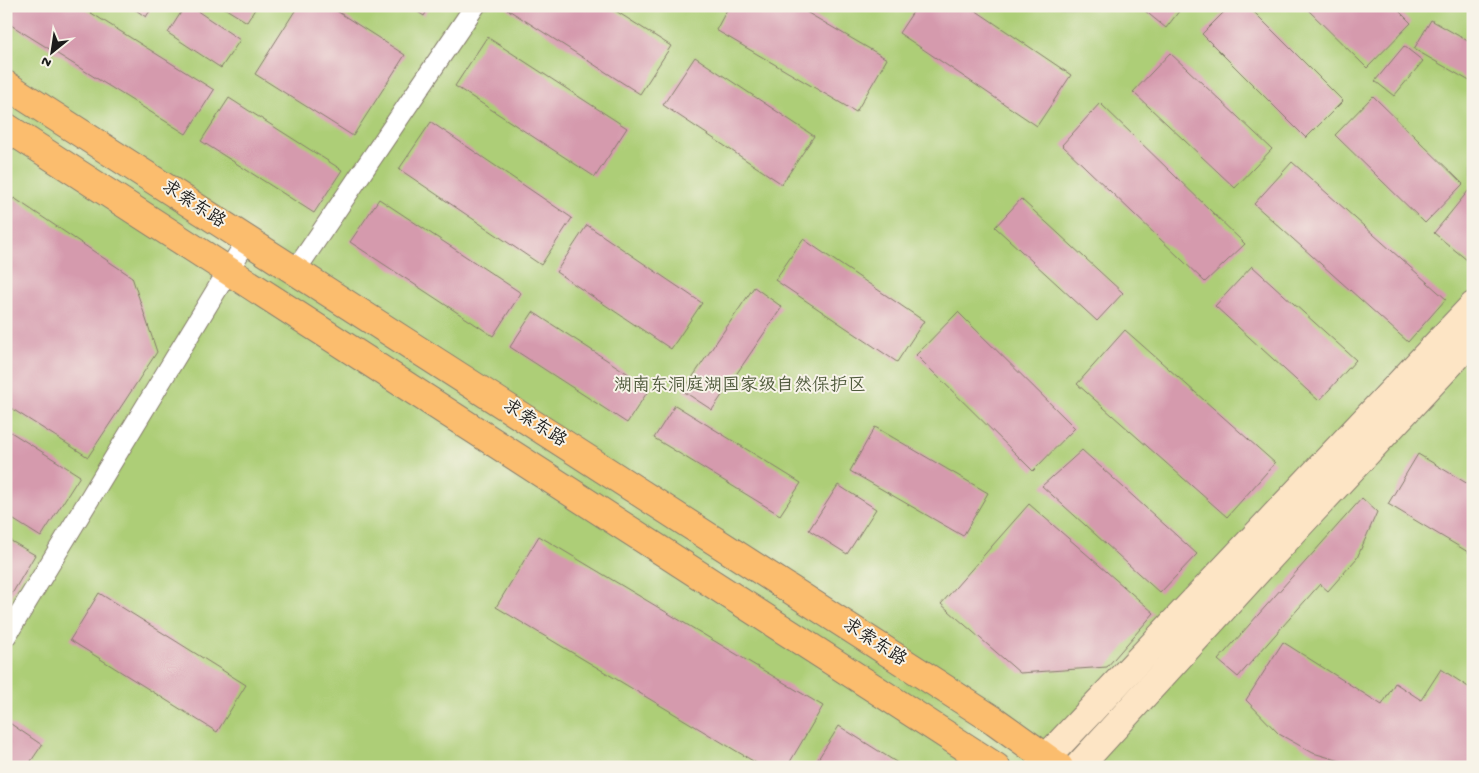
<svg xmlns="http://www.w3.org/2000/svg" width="1479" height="773" viewBox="0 0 1479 773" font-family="'Gochi Hand','LXGW WenKai TC',sans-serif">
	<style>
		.green { fill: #adce77; stroke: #64754a }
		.building { fill: #d59aad }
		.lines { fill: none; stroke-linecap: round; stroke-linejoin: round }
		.minor-casing { stroke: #867c6c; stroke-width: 22 }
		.secondary-casing { stroke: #867c6c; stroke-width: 30 }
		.primary-casing { stroke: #867c6c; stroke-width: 30 }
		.minor { stroke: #fff; stroke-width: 20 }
		.secondary { stroke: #fde5c5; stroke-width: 28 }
		.primary { stroke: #fbbd6e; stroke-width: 28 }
		.labels { text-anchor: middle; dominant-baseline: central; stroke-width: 4; stroke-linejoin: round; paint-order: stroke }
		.street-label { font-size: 18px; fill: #1c1c1c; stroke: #f7f3e8 }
		.park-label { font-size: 18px; fill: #4f5a3c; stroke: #f7f3e8 }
	</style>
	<rect width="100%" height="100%" fill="#f7f3e8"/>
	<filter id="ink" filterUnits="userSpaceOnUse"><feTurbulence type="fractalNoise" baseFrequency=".02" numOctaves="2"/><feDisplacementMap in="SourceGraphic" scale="10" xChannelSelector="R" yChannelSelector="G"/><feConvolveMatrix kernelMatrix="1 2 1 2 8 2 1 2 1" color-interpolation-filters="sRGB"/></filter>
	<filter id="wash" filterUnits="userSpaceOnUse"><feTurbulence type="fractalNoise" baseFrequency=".0096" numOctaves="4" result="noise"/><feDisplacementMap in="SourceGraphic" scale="20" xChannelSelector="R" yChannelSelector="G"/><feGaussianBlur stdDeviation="1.12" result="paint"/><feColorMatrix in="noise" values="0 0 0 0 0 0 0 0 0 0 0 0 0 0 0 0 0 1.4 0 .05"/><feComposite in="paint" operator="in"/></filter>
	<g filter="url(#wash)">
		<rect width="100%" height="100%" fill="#f0dcbb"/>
		<rect class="green" x="6" y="6" width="1467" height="761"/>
		<g id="blocks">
			<g class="building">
				<polygon points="6,6 80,6 214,90 186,134 6,22"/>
				<polygon points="130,6 153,6 146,17"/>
				<polygon points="185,6 190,6 240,40 221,68 168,33"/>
				<polygon points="221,6 257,6 247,22"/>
				<polygon points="298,6 329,6 405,55 353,136 255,74"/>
				<polygon points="409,6 430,6 424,16"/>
				<polygon points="509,6 608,6 671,46 640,94 507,9"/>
				<polygon points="729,6 796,6 887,59 856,112 716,30"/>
				<polygon points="917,6 969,6 1071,75 1037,126 899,33"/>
				<polygon points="1139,6 1183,6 1166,28"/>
				<polygon points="1230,6 1248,6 1343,101 1306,138 1202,34"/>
				<polygon points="1304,6 1394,6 1411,23 1367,68"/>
				<polygon points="1431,20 1473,44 1473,83 1414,49"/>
				<polygon points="487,37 627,128 595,177 455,86"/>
				<polygon points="1404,46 1423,61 1394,96 1375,81"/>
				<polygon points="1170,53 1272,149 1235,188 1133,92"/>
				<polygon points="695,57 814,136 782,184 663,105"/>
				<polygon points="1373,96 1463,184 1425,223 1335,135"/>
				<polygon points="229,98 342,170 314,213 201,141"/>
				<polygon points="1100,103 1245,244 1205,282 1062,145"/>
				<polygon points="431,122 572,218 541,265 399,169"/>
				<polygon points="1292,162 1446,299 1408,342 1254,204"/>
				<polygon points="1473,185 1473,265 1434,233"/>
				<polygon points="14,198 132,277 157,352 88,457 6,405 6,210"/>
				<polygon points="379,199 521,293 493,336 350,242"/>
				<polygon points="1021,199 1123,293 1097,321 995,227"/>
				<polygon points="587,225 702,303 671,349 556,272"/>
				<polygon points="803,239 924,321 897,362 775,280"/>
				<polygon points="1252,266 1356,360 1319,401 1215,306"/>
				<polygon points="754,287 782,307 712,410 683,391"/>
				<polygon points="533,312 650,388 627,423 510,347"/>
				<polygon points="958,312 1075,428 1033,471 916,355"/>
				<polygon points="1125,330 1275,463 1227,517 1077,384"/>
				<polygon points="675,405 801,483 780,515 654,438"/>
				<polygon points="875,427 988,493 963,536 850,471"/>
				<polygon points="6,429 80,476 41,537 6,515"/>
				<polygon points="1082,450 1197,554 1160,593 1042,486"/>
				<polygon points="1418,454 1473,487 1473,555 1388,504"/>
				<polygon points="838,485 876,509 847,554 809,530"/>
				<polygon points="1362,498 1377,512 1357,558 1328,591 1320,584 1238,677 1218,660"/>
				<polygon points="1029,504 1154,613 1107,667 1020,673 941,604"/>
				<polygon points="539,536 823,706 787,767 763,767 496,607"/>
				<polygon points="6,538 35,555 6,604"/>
				<polygon points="99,593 246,685 217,732 70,640"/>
				<polygon points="1283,642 1382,705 1395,683 1421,700 1441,669 1473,690 1472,767 1355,767 1354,765 1313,753 1279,734 1246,700"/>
				<polygon points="8,722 42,745 27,767 6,767 6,725"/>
				<polygon points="839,726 904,767 813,767"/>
			</g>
		</g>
	</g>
	<g filter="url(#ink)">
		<use href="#blocks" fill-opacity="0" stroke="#867c6c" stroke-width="1"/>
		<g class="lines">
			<defs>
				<g id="minor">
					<polyline points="295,271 475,6"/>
					<polyline points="6,636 247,240"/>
				</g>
				<g id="secondary">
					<polyline points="1040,767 1047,757 1473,306"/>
					<polyline points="1078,767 1301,523 1473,339"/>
				</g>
				<g id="primary">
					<polyline points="6,85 995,721 1059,767"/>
					<polyline points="6,127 996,767"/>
				</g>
			</defs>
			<use href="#minor" class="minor-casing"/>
			<use href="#secondary" class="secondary-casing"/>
			<use href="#primary" class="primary-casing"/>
			<use href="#minor" class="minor"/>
			<use href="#secondary" class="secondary"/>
			<use href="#primary" class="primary"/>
		</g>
	</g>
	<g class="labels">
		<g class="street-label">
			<text transform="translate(193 205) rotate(33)">求索东路</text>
			<text transform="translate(534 424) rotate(33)">求索东路</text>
			<text transform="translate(874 643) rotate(33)">求索东路</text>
		</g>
		<g class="park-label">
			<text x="740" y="386">湖南东洞庭湖国家级自然保护区</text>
		</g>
	</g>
	<rect width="1479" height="773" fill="none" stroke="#f7f3e8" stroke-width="25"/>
	<g transform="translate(52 52) rotate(210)" stroke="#f7f3e8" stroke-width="4" paint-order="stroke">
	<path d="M0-4L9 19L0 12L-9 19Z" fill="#1c1c1c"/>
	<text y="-8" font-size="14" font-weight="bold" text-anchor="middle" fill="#1c1c1c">N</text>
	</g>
</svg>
